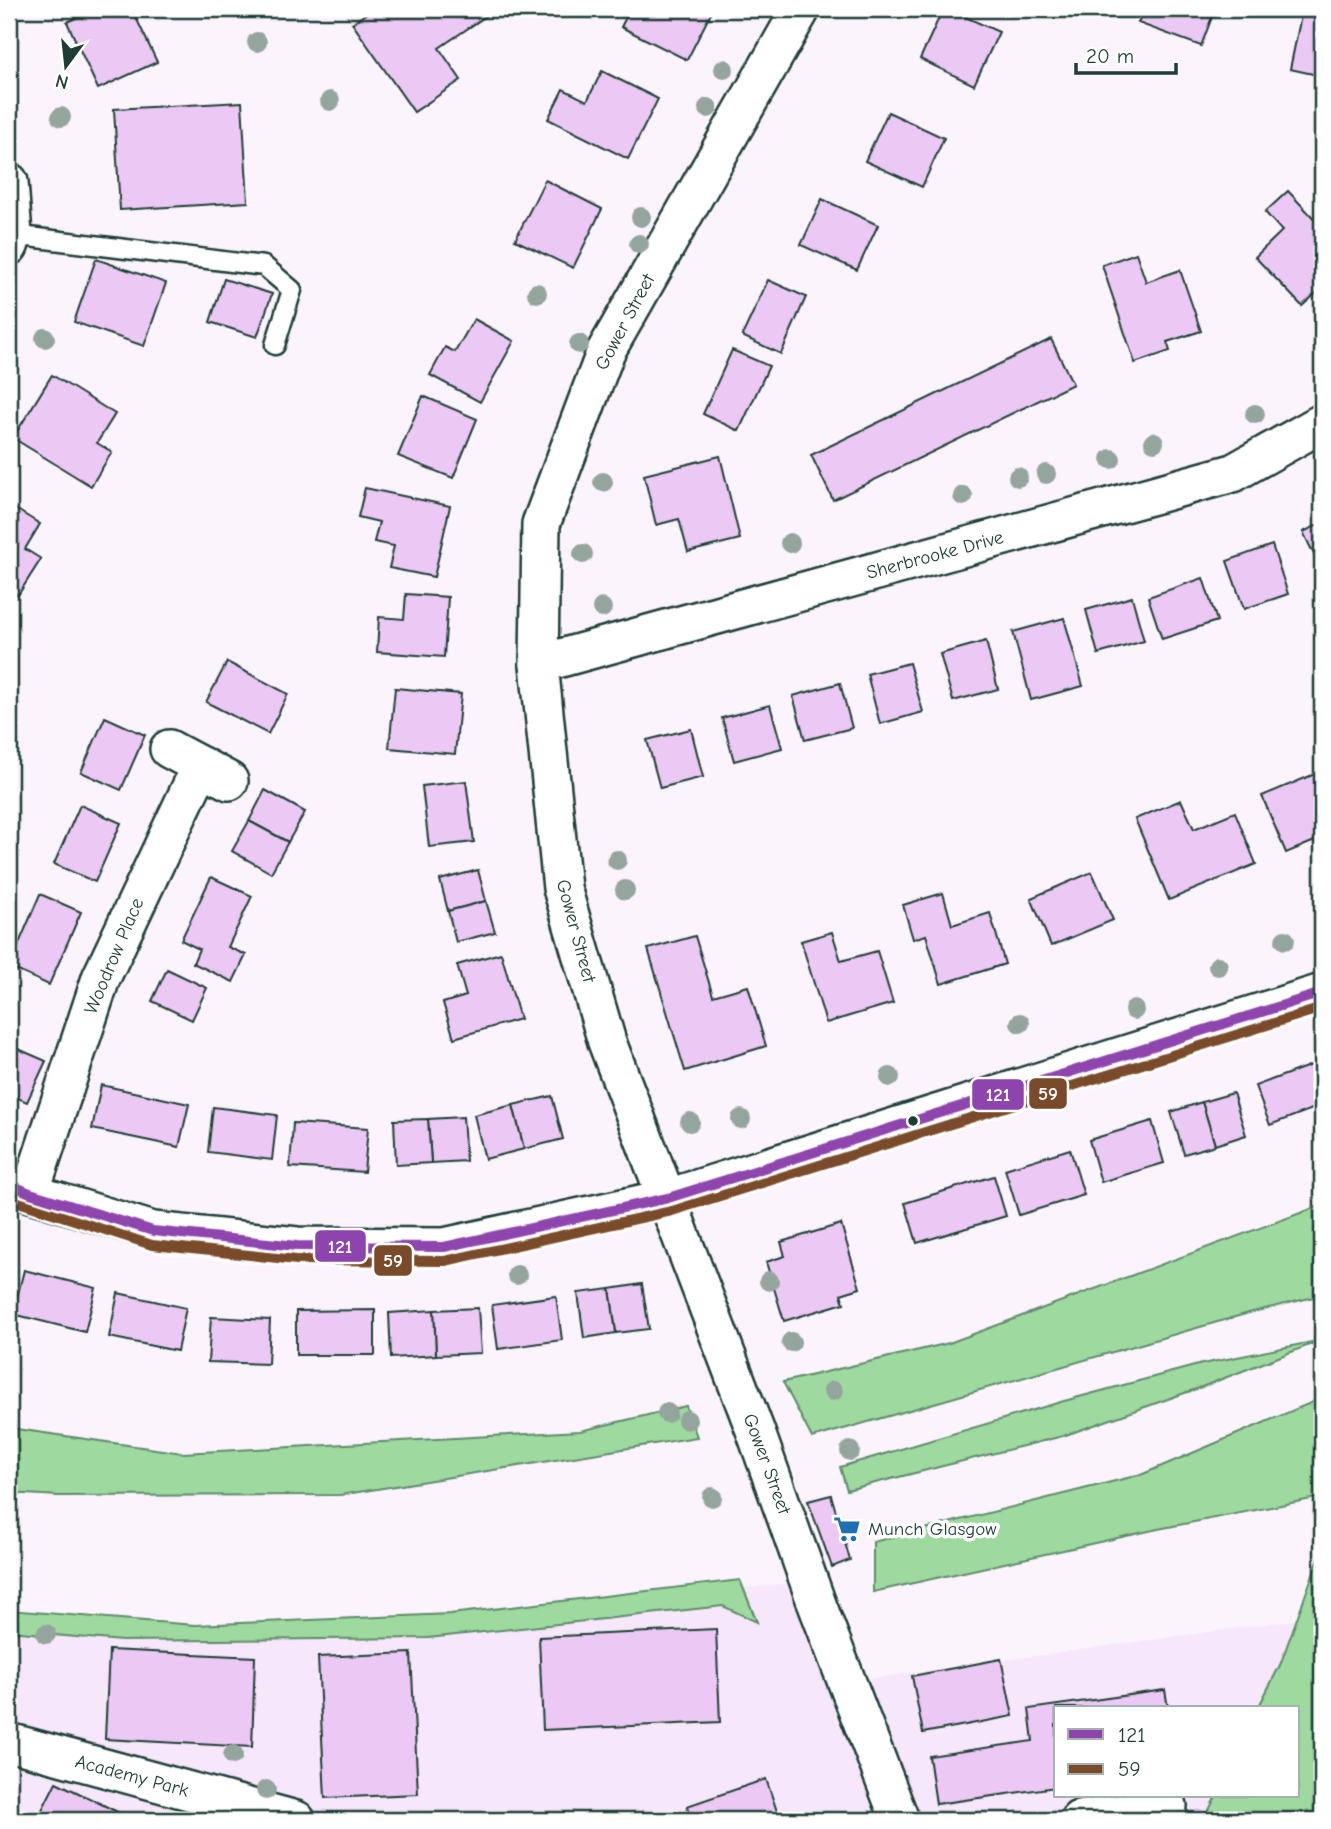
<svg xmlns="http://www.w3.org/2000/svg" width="1331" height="1829" viewBox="0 0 1331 1829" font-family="'Comic Neue',sans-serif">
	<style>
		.built { fill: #f6e7fa }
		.green { fill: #9ed99f; stroke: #5e8b6a; stroke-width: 2 }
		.building { fill: #ebc9f4; stroke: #1f3d34; stroke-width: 2 }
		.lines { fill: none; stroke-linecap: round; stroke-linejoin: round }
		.lane-casing { stroke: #1f3d34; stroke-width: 23 }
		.street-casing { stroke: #1f3d34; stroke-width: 42 }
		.lane { stroke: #fff; stroke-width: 18 }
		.street { stroke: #fff; stroke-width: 37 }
		.bus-1-casing { stroke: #fff; stroke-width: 16 }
		.bus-2-casing { stroke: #fff; stroke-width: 16 }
		.bus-1 { stroke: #8e44ad; stroke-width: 10 }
		.bus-2 { stroke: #7a4b2a; stroke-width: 10 }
		.tree { fill: #94a59d }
		.bus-dot { fill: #1f3d34; stroke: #fff; stroke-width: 2.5 }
		.labels { text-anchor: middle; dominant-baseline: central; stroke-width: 7; stroke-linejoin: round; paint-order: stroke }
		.street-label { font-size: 19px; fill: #1f3d34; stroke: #fff }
		.poi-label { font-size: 19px; fill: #1f3d34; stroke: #fff; text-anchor: start }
		.line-badge { stroke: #fff; stroke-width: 2.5 }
		.badge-label { font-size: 19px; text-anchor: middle; font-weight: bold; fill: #fff }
	</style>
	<rect width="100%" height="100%" fill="#fbf4fd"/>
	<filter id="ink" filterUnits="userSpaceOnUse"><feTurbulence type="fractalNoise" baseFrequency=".0143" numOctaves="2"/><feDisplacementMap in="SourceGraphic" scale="14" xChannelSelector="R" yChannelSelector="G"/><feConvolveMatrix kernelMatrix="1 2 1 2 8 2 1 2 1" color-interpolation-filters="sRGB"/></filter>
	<g filter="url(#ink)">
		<polygon class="built" points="808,1581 846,1682 1295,1620 1280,1665 1258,1708 1056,1708 1056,1796 1216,1796 1204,1820 9,1820 9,1622 76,1630 480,1617"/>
		<g class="green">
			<polygon points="1322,1205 1322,1295 1249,1313 812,1438 783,1382 949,1343"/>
			<polygon points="1322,1340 1199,1388 1063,1436 847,1490 840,1467 1064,1401 1202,1364"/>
			<polygon points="1322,1398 1322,1497 1158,1529 873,1592 873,1542 1143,1474"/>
			<polygon points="686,1406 697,1437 340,1495 59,1496 9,1493 9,1428 183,1453 580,1431"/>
			<polygon points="1322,1549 1322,1820 1204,1820 1216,1796 1298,1796 1298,1708 1258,1708 1280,1665"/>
			<polygon points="740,1580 757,1622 723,1606 428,1638 122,1641 9,1631 9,1610 195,1625 450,1614"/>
		</g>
		<g class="building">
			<polygon points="95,9 132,9 157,62 98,89 67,22"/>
			<polygon points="373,9 481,9 486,16 439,48 461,80 414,112 352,23"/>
			<polygon points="630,9 713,9 687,60 621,27"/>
			<polygon points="943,9 948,9 999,32 974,85 920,59"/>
			<polygon points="1143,9 1215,9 1201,46 1138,23"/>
			<polygon points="1302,11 1322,16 1322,76 1290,69"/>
			<polygon points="602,71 658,99 628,159 548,119 563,89 587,101"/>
			<polygon points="242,102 248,202 120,210 114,109"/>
			<polygon points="888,112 944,138 922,187 865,161"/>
			<polygon points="545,180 602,209 573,268 515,240"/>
			<polygon points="1288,191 1322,227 1322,288 1302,306 1255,257 1282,231 1265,212"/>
			<polygon points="822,199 878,225 857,270 801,245"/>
			<polygon points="1136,253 1146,282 1180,270 1201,331 1167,342 1170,351 1135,363 1102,265"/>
			<polygon points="96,259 166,283 144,346 74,322"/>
			<polygon points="224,279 272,294 257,337 210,322"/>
			<polygon points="768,280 806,297 781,354 742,336"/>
			<polygon points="474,319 514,341 480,402 430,375 445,347 455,352"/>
			<polygon points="1051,339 1073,384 833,500 811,455"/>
			<polygon points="732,350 769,366 739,431 703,414"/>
			<polygon points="52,375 115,414 97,443 112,452 91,486 13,438"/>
			<polygon points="423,396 477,419 453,478 398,456"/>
			<polygon points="720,456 740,539 688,552 679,519 656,525 644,475"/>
			<polygon points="365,488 450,506 434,577 389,568 394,546 374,542 379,522 358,517"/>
			<polygon points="9,505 40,524 25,549 41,559 18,595 9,589"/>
			<polygon points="1322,523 1322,571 1303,532"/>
			<polygon points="1272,545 1288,594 1244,609 1227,561"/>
			<polygon points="1203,578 1217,621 1162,639 1148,597"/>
			<polygon points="406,594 448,597 444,657 377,652 379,617 404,619"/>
			<polygon points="1132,597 1144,641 1098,654 1086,610"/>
			<polygon points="1064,618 1083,686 1031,700 1013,632"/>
			<polygon points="986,641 998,689 953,701 940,654"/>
			<polygon points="227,662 288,694 268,734 206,702"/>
			<polygon points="909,663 923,712 880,724 867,674"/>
			<polygon points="840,683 852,728 805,740 793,696"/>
			<polygon points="395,688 461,694 455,754 389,748"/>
			<polygon points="770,705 782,748 734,761 722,718"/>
			<polygon points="105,717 145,735 121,790 81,772"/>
			<polygon points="691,729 703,777 660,788 647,740"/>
			<polygon points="1322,771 1322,838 1286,853 1262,796"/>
			<polygon points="466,781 474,842 429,847 422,786"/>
			<polygon points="265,790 305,812 288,842 249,821"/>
			<polygon points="1181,800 1194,829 1235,812 1256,864 1169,900 1135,819"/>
			<polygon points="80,805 121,823 95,882 54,864"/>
			<polygon points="249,821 288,842 271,873 232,851"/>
			<polygon points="478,870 486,901 448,911 440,880"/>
			<polygon points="1092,872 1113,920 1051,946 1031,898"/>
			<polygon points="211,877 252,896 228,947 246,955 233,982 193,963 199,949 181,940"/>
			<polygon points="943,893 952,925 990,913 1005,964 941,984 926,935 913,939 903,905"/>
			<polygon points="40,894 81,912 49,985 9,967"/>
			<polygon points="486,901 495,932 456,942 448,911"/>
			<polygon points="832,932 841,961 877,951 893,1003 826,1023 801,941"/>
			<polygon points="695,936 713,996 748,986 766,1046 685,1071 648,949"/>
			<polygon points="501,953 520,1019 454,1038 443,1003 466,996 457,965"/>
			<polygon points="167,969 207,988 192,1020 152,1001"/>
			<polygon points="9,1045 46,1061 27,1102 9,1094"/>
			<polygon points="1317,1063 1320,1071 1322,1070 1322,1111 1320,1106 1270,1125 1255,1086"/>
			<polygon points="101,1085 189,1104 179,1147 92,1129"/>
			<polygon points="1233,1093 1246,1135 1215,1145 1202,1102"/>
			<polygon points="552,1096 563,1139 524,1149 513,1105"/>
			<polygon points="1202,1102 1215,1145 1184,1154 1171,1112"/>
			<polygon points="513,1105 524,1149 485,1159 474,1115"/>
			<polygon points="213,1107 277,1115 272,1160 208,1152"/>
			<polygon points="463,1117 466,1161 431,1163 428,1119"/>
			<polygon points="428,1119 431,1163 396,1165 394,1120"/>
			<polygon points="1152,1121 1164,1163 1101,1182 1089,1140"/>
			<polygon points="293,1123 368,1128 364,1172 290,1167"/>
			<polygon points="1070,1149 1084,1195 1019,1215 1005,1169"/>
			<polygon points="994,1176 1006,1216 917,1243 905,1203"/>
			<polygon points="841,1224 860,1288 841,1294 844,1303 784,1321 766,1262 785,1256 781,1242"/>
			<polygon points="24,1270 96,1288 85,1332 13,1314"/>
			<polygon points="642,1284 649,1329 616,1333 610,1289"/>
			<polygon points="610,1289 616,1333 584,1338 578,1293"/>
			<polygon points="118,1293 186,1308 177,1351 109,1337"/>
			<polygon points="556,1296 562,1340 498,1349 492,1305"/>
			<polygon points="478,1308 481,1353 436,1355 434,1310"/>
			<polygon points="375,1310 375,1355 296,1355 296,1311"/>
			<polygon points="434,1310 436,1355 391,1358 389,1313"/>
			<polygon points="211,1317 270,1320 268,1364 208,1362"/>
			<polygon points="831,1495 850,1560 832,1567 808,1501"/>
			<polygon points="716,1629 720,1722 543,1730 539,1637"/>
			<polygon points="109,1650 255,1657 252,1747 105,1739"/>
			<polygon points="411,1653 418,1794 325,1798 318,1657"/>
			<polygon points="1001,1659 1013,1716 923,1733 912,1676"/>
			<polygon points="1165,1690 1168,1708 1056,1708 1056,1787 936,1804 929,1756 1033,1741 1029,1709"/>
			<polygon points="766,1779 780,1820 692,1820 687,1806"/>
			<polygon points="56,1782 134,1820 37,1820"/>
		</g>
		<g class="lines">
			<defs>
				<polyline id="lane" points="13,235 264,266 292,290 275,345"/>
				<g id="street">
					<polyline points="801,9 606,351 541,524 539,664 562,888 607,1042 755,1430 818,1607 900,1820"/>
					<polyline points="9,182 13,235 9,246"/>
					<polyline points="539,664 1233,473 1322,423"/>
					<polyline points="169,749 229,781"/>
					<polyline points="9,1184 30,1193 153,1231 297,1246 444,1247 668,1198 1322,993"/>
					<polyline points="30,1193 101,978 201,766"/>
					<polyline points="9,1742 296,1820"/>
					<polyline points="1079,1820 1168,1806"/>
				</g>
			</defs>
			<use href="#lane" class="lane-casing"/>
			<use href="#street" class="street-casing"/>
			<use href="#lane" class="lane"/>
			<use href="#street" class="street"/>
			<defs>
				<polyline id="bus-1" points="9,1184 30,1193 153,1231 297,1246 444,1247 668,1198 1322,993"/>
				<polyline id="bus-2" points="9,1199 152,1245 297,1260 445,1261 672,1211 1322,1008"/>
			</defs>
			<use href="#bus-1" class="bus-1-casing"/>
			<use href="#bus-2" class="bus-2-casing"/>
			<use href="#bus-1" class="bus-1"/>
			<use href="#bus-2" class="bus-2"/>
		</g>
		<g class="tree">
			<circle cx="257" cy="42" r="10"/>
			<circle cx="724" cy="69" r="10"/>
			<circle cx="330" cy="101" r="10"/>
			<circle cx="708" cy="108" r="10"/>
			<circle cx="61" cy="117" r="10"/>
			<circle cx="641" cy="217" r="10"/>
			<circle cx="639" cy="244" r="10"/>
			<circle cx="537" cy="293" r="10"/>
			<circle cx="45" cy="338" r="10"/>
			<circle cx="579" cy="344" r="10"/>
			<circle cx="1255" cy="414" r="10"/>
			<circle cx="1154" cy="442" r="10"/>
			<circle cx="1111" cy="459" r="10"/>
			<circle cx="1046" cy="474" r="10"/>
			<circle cx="1018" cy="477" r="10"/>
			<circle cx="603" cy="482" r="10"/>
			<circle cx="963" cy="496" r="10"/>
			<circle cx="790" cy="543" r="10"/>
			<circle cx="583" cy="554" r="10"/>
			<circle cx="602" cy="608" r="10"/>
			<circle cx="617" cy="860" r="10"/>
			<circle cx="625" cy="890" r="10"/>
			<circle cx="1285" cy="940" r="10"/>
			<circle cx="1218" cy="966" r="10"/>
			<circle cx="1134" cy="1010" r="10"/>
			<circle cx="1020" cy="1023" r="10"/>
			<circle cx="890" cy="1077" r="10"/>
			<circle cx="741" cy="1119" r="10"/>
			<circle cx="690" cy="1122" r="10"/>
			<circle cx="517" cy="1275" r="10"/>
			<circle cx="769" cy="1281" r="10"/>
			<circle cx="791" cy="1342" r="10"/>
			<circle cx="833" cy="1391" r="10"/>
			<circle cx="667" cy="1413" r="10"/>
			<circle cx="687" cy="1420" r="10"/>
			<circle cx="850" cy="1451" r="10"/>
			<circle cx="712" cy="1497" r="10"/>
			<circle cx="46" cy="1634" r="10"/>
			<circle cx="233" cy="1755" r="10"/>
			<circle cx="266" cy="1790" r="10"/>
		</g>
	</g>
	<defs>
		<symbol id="supermarket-bare" viewBox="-9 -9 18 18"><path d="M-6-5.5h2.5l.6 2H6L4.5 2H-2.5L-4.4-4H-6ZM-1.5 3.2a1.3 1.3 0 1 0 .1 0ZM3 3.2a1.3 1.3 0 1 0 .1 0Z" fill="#1f6fb2" stroke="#fff" stroke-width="2.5" paint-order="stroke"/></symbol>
	</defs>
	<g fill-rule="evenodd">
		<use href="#supermarket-bare" x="828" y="1510" width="38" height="38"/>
	</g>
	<circle class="bus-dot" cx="913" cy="1121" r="6"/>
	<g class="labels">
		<g class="street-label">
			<text transform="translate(625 322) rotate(-62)">Gower Street</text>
			<text transform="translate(935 555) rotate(-15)">Sherbrooke Drive</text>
			<text transform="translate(576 931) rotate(75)">Gower Street</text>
			<text transform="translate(114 956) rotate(-67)">Woodrow Place</text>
			<text transform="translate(767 1464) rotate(70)">Gower Street</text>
			<text transform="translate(132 1776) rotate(15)">Academy Park</text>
		</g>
		<g class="poi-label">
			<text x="868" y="1529">Munch Glasgow</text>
		</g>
	</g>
	<g class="line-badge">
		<rect x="1028" y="1077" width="40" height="33" rx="7" fill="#7a4b2a"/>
		<rect x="971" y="1078" width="54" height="33" rx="7" fill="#8e44ad"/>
		<rect x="314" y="1229" width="53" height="34" rx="7" fill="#8e44ad"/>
		<rect x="373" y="1244" width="40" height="33" rx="7" fill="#7a4b2a"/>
	</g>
	<g class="badge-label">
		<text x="1048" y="1100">59</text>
		<text x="998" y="1101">121</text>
		<text x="340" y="1253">121</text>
		<text x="393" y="1267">59</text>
	</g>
	<rect width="1331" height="1829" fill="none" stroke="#fff" stroke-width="35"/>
	<rect x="18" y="18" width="1296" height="1794" fill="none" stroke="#1f3d34" stroke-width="2.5" filter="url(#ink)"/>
	<rect x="1054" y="1706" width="245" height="91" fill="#ffffff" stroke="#a5b1ae" stroke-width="2"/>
	<rect x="1068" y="1729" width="35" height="10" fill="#8e44ad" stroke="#a5b1ae" stroke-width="2"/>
	<text x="1118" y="1742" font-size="21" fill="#1f3d34">121</text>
	<rect x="1068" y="1764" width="35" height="10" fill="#7a4b2a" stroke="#a5b1ae" stroke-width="2"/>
	<text x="1118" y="1776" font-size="21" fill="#1f3d34">59</text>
	<g transform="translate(66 66) rotate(195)" stroke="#ffffff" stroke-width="5" paint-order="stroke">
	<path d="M0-5L12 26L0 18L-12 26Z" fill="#1f3d34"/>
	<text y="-10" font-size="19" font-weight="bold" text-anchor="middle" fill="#1f3d34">N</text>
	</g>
	<path d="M1076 63v10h100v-10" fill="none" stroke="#1f3d34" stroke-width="3.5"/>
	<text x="1086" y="63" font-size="21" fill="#1f3d34" stroke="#ffffff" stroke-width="5" paint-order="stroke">20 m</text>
</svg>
